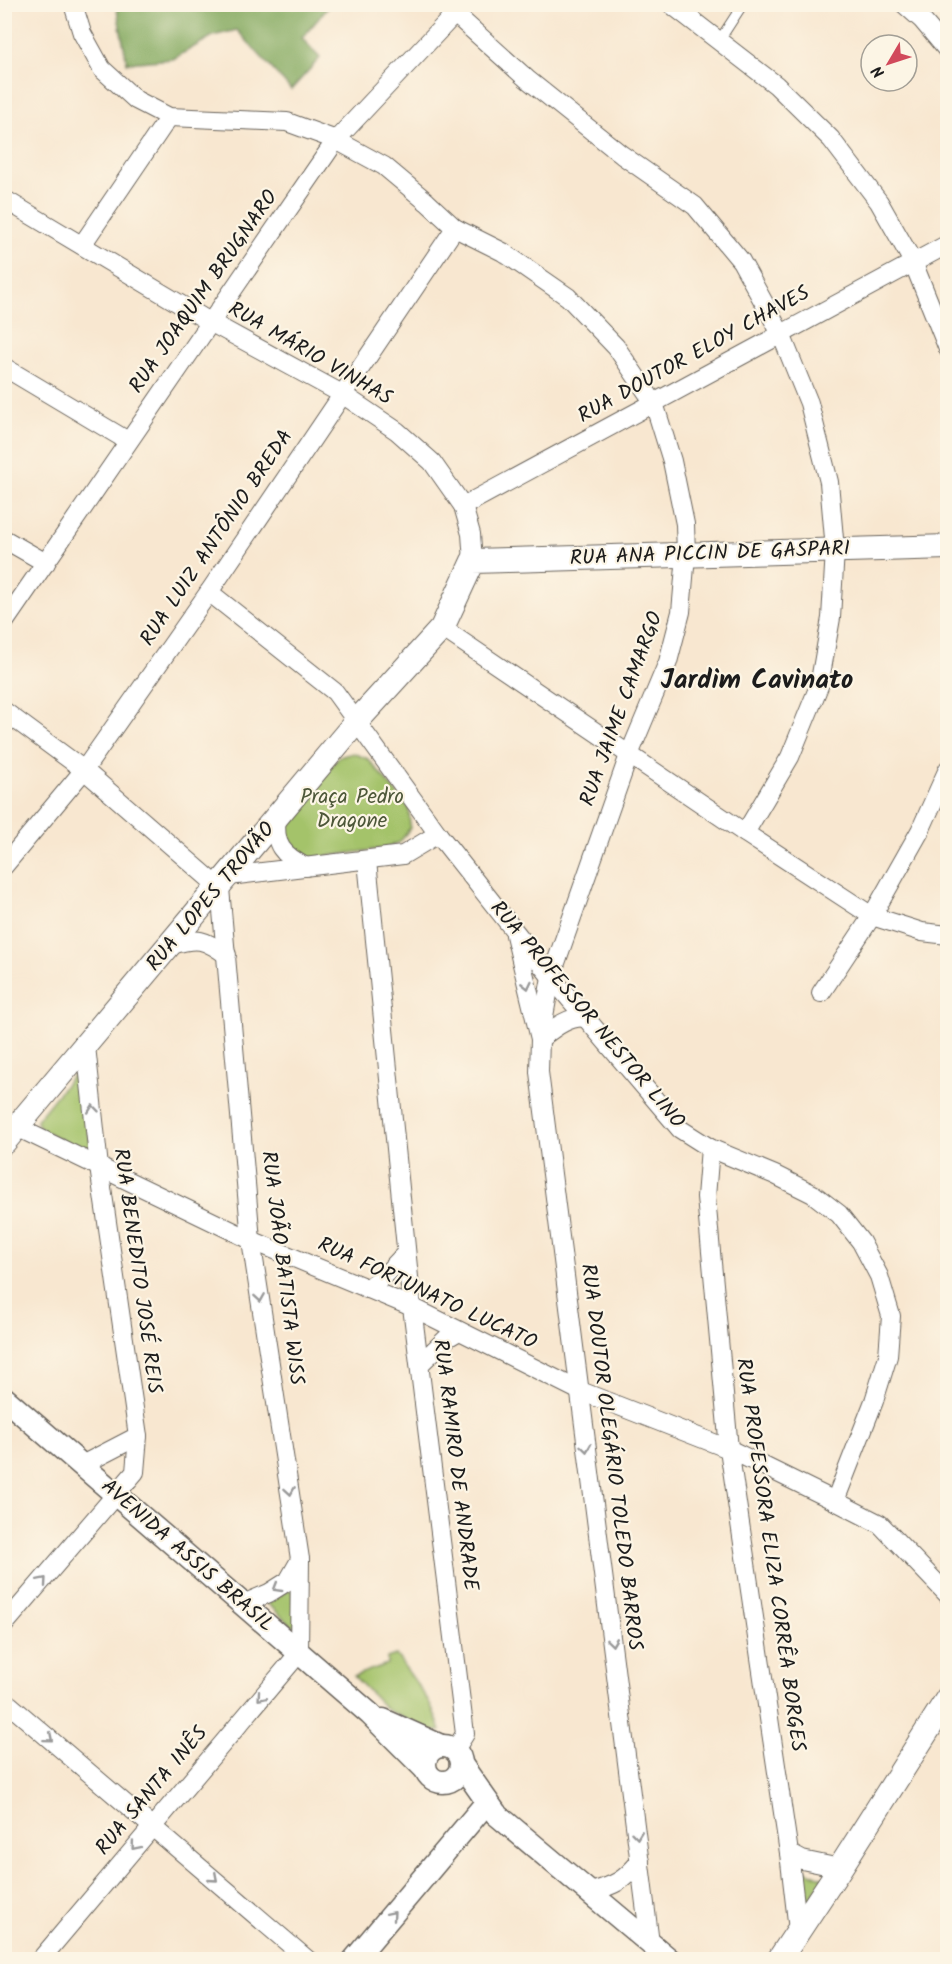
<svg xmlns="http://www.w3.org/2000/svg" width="952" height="1964" viewBox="0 0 952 1964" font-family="Kalam,sans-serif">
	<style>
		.green { fill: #a4c36b; stroke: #607044; stroke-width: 1.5 }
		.forest { fill: #83a95f; stroke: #50623e; stroke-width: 1.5 }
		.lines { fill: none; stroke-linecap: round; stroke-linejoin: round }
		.service-casing { stroke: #69635b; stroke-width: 11 }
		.minor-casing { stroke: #69635b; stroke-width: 20 }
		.tertiary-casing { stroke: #69635b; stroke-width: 25 }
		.secondary-casing { stroke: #69635b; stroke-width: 26 }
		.service { stroke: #fff; stroke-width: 9 }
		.minor { stroke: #fff; stroke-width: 18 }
		.tertiary { stroke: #fff; stroke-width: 22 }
		.secondary { stroke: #fff; stroke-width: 24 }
		.oneway { stroke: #999 }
		.labels { text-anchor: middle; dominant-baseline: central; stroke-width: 4.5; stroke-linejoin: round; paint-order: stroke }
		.street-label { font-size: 21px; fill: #1c1c1c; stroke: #fcf5e5 }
		.park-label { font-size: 21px; fill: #4c5638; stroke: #fcf5e5 }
		.district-label { font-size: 27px; font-weight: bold; fill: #1c1c1c; stroke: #fcf5e5 }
	</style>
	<rect width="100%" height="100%" fill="#fcf5e5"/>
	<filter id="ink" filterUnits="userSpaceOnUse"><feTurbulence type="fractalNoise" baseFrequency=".0167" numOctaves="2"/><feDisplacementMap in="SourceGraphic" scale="12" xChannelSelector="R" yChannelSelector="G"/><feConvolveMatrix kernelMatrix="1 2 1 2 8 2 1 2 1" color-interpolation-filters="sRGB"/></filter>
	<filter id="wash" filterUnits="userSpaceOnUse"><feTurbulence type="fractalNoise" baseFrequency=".008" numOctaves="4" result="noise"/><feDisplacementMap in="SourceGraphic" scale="24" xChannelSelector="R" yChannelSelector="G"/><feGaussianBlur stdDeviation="1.35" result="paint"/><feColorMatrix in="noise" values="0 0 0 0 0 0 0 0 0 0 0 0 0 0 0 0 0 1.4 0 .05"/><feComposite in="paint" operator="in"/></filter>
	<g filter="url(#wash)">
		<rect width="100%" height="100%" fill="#f8e7d0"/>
		<g class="green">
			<polygon points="353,753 368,759 409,808 410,828 400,842 381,849 304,859 291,854 281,828 339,757"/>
			<polygon points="76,1071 80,1071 91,1146 82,1151 41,1129 36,1121"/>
			<polygon points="292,1590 297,1630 267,1603 287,1591"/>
			<path d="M396 1655C413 1678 433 1703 441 1731H428L387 1710 354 1676 387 1664V1658Z"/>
			<polygon points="805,1870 824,1878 803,1909"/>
		</g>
		<polygon class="forest" points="116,5 116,4 330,5 302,38 320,58 291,90 237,30 213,36 173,59 127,63"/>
	</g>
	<g filter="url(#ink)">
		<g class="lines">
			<defs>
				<polyline id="service" points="719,41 743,4"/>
				<g id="minor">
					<polyline points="73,4 82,33 102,69 136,100 169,117 287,122 336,140 384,166 427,202 455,228 503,252 568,297 616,347 654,403 672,461 685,524 686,555 681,612 668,662 629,755 551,977 540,1039 539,1072 650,1943"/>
					<polyline points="671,4 776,85 831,139 879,202 913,262 948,349"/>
					<polyline points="904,4 922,20 948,51"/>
					<polyline points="455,14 527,79 622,155 695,206 741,261 781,334 809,403 829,482 835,550 831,618 819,686 790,757 745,833"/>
					<polyline points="4,199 210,322 342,394 397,431 432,462 463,506 471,534 473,561"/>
					<polyline points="82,245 169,117"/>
					<polyline points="4,367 128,441"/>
					<polyline points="463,506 948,244"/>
					<polyline points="4,539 46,563"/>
					<polyline points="209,592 335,692 438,834 551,977 680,1129 710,1148 775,1175 813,1194 839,1214 861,1242 879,1276 891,1316 888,1356 874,1401 835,1501"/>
					<polyline points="4,623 336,140 464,4"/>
					<polyline points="442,628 745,833 872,916 922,932 948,935"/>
					<polyline points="4,711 84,770 220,888 251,1240 300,1559 299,1653 40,1960"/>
					<path d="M277 818C273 845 283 855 306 867"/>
					<polyline points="367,861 412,1307 465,1734 455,1750"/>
					<polyline points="4,866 84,770 209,592 455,228"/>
					<polyline points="229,876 403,855 438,834"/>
					<path d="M515 935 540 1039C553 1029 569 1015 587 1018"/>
					<path d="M172 945C198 937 204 939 227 955"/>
					<polyline points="821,993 872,916 920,831 948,769"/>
					<polyline points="4,1121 251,1240 412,1307 578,1390 729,1449 835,1501 880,1524 948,1595"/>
					<polyline points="710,1148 706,1197 729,1449 789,1853 798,1930"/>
					<polyline points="367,1289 387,1273 406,1253"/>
					<polyline points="420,1364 447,1338 459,1331"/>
					<polyline points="82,1465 138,1436"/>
					<polyline points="243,1604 269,1593 288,1581 300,1560"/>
					<polyline points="4,1625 135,1472 138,1436 99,1167 86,1046"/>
					<polyline points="4,1700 308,1960"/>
					<polyline points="789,1853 802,1860 840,1868"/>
					<path d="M591 1892C615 1885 624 1881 640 1861"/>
				</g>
				<g id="tertiary">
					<polyline points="4,1398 370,1714 425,1769"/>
					<polyline points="383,1720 441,1746"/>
					<circle cx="443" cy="1764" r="18"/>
					<polyline points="461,1764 496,1814 670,1960"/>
					<polyline points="354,1960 487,1802"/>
				</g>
				<g id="secondary">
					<polyline points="4,1142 357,721 442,628 473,561 948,547"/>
					<polyline points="779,1960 840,1868 948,1698"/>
				</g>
			</defs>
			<use href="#service" class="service-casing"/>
			<use href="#minor" class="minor-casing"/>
			<use href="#tertiary" class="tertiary-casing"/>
			<use href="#secondary" class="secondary-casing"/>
			<use href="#service" class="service"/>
			<use href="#minor" class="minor"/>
			<use href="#tertiary" class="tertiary"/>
			<use href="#secondary" class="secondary"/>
		</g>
		<defs><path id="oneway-chevron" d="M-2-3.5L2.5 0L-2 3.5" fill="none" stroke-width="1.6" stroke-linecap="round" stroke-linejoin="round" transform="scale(1.5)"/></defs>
		<g class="oneway">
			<use href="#oneway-chevron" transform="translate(527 985) rotate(77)"/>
			<use href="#oneway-chevron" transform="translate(93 1109) rotate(-96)"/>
			<use href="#oneway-chevron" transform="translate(260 1298) rotate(81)"/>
			<use href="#oneway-chevron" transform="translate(586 1448) rotate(82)"/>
			<use href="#oneway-chevron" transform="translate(290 1491) rotate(81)"/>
			<use href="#oneway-chevron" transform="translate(43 1581) rotate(-49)"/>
			<use href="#oneway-chevron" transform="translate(277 1588) rotate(149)"/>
			<use href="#oneway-chevron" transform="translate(612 1642) rotate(82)"/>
			<use href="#oneway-chevron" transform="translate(261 1697) rotate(131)"/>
			<use href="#oneway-chevron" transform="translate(49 1738) rotate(40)"/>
			<use href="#oneway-chevron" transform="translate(637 1835) rotate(83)"/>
			<use href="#oneway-chevron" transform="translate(135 1846) rotate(130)"/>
			<use href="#oneway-chevron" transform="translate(214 1878) rotate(41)"/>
			<use href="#oneway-chevron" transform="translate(392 1915) rotate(-49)"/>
		</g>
	</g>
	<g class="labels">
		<g class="street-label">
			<text transform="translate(204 292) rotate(-55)">RUA JOAQUIM BRUGNARO</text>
			<text transform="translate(310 354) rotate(30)">RUA MÁRIO VINHAS</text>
			<text transform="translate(694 355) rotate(-29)">RUA DOUTOR ELOY CHAVES</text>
			<text transform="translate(217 538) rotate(-56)">RUA LUIZ ANTÔNIO BREDA</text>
			<text transform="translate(710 554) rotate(-2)">RUA ANA PICCIN DE GASPARI</text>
			<text transform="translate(622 709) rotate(-70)">RUA JAIME CAMARGO</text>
			<text transform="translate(211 897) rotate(-50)">RUA LOPES TROVÃO</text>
			<text transform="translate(587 1015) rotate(50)">RUA PROFESSOR NESTOR LINO</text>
			<text transform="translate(282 1268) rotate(83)">RUA JOÃO BATISTA WISS</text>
			<text transform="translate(137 1271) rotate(82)">RUA BENEDITO JOSÉ REIS</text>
			<text transform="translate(427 1294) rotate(25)">RUA FORTUNATO LUCATO</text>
			<text transform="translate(611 1457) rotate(83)">RUA DOUTOR OLEGÁRIO TOLEDO BARROS</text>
			<text transform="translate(455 1465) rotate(83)">RUA RAMIRO DE ANDRADE</text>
			<text transform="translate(770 1555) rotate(82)">RUA PROFESSORA ELIZA CORRÊA BORGES</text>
			<text transform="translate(187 1556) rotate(41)">AVENIDA ASSIS BRASIL</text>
			<text transform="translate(152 1791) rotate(-50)">RUA SANTA INÊS</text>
		</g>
		<g class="park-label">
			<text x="352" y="797">Praça Pedro<tspan x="352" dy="24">Dragone</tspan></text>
		</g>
		<g class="district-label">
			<text x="757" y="680">Jardim Cavinato</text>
		</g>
	</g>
	<rect width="952" height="1964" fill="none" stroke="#fcf5e5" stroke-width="24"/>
	<g transform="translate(889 63) rotate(231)"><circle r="28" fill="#fcf5e5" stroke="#a29e95" stroke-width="1.5"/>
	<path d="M0-4.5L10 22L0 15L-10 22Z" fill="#d1495b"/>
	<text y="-9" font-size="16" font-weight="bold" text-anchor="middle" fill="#1c1c1c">N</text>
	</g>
</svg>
